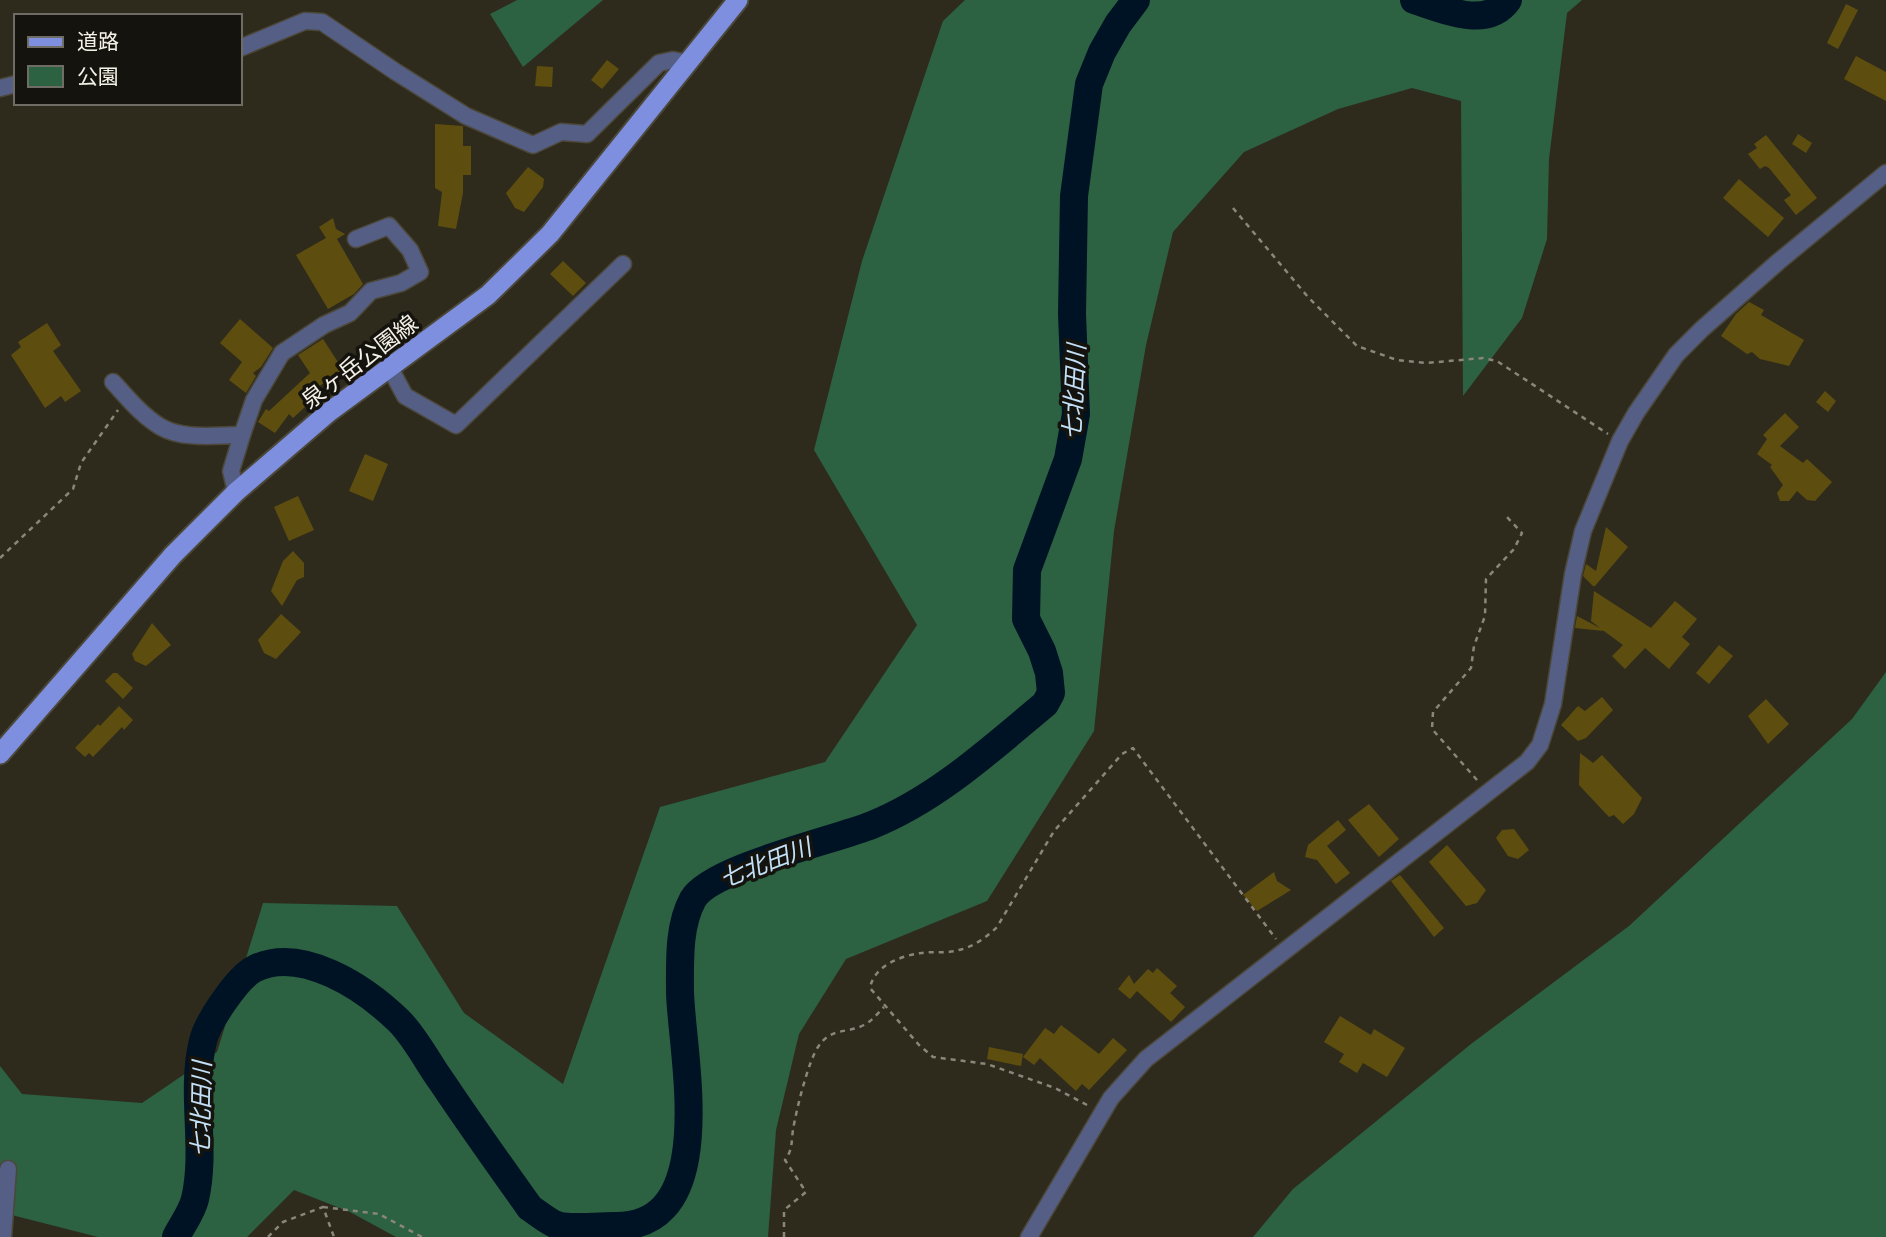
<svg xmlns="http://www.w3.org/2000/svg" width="1886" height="1237" viewBox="0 0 1886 1237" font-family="'Golos Text','Noto Sans JP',sans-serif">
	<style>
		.green { fill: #2c6142 }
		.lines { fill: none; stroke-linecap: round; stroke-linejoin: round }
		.river { stroke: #001324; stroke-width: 28 }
		.building { fill: #5d4e0f }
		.minor-casing { stroke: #4b4739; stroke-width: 19 }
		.major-casing { stroke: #4b4739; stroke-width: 23 }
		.path { stroke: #8a867a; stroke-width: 2.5; stroke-dasharray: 5 5; stroke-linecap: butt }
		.minor { stroke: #555e85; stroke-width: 16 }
		.major { stroke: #7e8fdf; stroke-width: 19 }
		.labels { text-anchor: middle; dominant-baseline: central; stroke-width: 7; stroke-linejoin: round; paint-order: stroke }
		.street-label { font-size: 23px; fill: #f4f1e8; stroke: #15130d }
		.water-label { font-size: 24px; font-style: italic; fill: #c3e0f7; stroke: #15130d }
	</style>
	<rect width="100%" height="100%" fill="#2f2b1c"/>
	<g class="green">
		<polygon points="517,0 603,0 523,67 490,14"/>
		<polygon points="965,0 1582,0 1567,13 1549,159 1547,239 1522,318 1463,396 1461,101 1412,88 1338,109 1244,152 1173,232 1146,345 1114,531 1094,731 987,901 846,959 799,1034 776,1130 768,1237 396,1237 350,1212 294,1190 247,1237 98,1237 0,1212 0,1066 22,1094 142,1103 217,1052 263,903 397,906 464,1013 563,1084 660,807 825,762 917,625 814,450 862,261 943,21"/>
		<polygon points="1886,672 1886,1237 1253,1237 1293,1189 1471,1044 1629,926 1852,719"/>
	</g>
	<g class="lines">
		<g class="river">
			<path d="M1414 0C1442 9 1487 30 1508 0"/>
			<path d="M176 1237C182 1225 192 1212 195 1199 207 1147 190 1093 203 1041 207 1023 237 978 254 969 301 945 365 988 399 1021 416 1038 428 1063 442 1082 470 1124 500 1166 530 1208 538 1213 548 1222 557 1225 567 1229 601 1226 615 1226 721 1228 682 1056 680 993 680 963 678 926 693 899 711 868 835 840 872 825 937 799 992 748 1045 704L1051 693 1049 673 1042 651 1026 619 1027 570 1068 459 1076 414 1072 314 1074 196 1089 84 1102 52 1118 24 1136 0"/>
		</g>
	</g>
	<g class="building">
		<polygon points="1846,4 1858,10 1838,49 1827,43"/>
		<polygon points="1856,56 1886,72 1886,101 1844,79"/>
		<polygon points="607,60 619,69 602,89 591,80"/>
		<polygon points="537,66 553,67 552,87 535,86"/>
		<polygon points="435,124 463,126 463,146 471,146 471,175 463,175 463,193 456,229 438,226 442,192 435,188"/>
		<polygon points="1798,134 1812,143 1806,153 1792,144"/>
		<polygon points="1766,135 1817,198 1796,215 1784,200 1791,195 1769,168 1765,166 1760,169 1748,154 1757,148 1754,144"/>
		<polygon points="528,167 544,179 543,187 524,212 515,208 506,193"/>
		<polygon points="1739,179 1784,218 1768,237 1723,198"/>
		<polygon points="333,218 336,229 345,234 337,239 363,284 354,294 328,309 296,255 326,238 319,227"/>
		<polygon points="563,261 586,283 573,296 550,274"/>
		<polygon points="1749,302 1764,310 1761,315 1804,340 1789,366 1760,359 1752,352 1747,354 1721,336 1736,314"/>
		<polygon points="240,319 273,348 261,367 253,373 256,376 246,393 229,380 242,362 220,343"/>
		<polygon points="47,323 61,345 53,351 81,391 65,402 61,396 45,408 11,355 21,347 18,342"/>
		<polygon points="323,339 343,370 312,391 317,396 293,418 289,414 275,433 258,422 266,409 269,411 310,373 298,355"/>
		<polygon points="1825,391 1836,401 1828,412 1816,402"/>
		<polygon points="1785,413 1799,427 1780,446 1803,463 1807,459 1832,482 1815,501 1807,500 1797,491 1789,501 1780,501 1777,493 1783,485 1770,467 1772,465 1757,454 1767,439 1763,435"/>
		<polygon points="365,454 388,464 373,501 349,491"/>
		<polygon points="298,496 314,530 289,541 274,507"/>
		<polygon points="1606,527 1628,547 1595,586 1593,586 1583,576 1586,564 1596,571"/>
		<polygon points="293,551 304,563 304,577 297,580 282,606 271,591 283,561"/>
		<polygon points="1594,591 1651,628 1675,601 1697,619 1682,637 1690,644 1669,669 1645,648 1625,669 1612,656 1623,645 1604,631 1575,628 1577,616 1600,628 1591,621"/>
		<polygon points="281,614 301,632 276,659 264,653 258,640"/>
		<polygon points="152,623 171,645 146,666 135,661 132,654"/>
		<polygon points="1719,645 1733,656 1709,684 1696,673"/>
		<polygon points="113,673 117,673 133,688 123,699 105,681"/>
		<polygon points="1602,697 1613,710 1586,738 1578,741 1561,725 1578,706 1585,711"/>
		<polygon points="1766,699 1789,724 1768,744 1748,716"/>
		<polygon points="119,706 133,720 124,730 122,727 93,757 89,753 85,757 75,748 98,724 100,726"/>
		<polygon points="1580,753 1593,763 1602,755 1642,798 1634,814 1623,824 1614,815 1609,817 1579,785"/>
		<polygon points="1369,804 1399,839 1379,857 1348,820"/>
		<polygon points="1338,820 1346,830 1327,846 1350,873 1336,884 1317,860 1305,857 1308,845"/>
		<polygon points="1514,829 1529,850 1518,859 1508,856 1496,838 1502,830"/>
		<polygon points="1447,845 1486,890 1477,903 1466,906 1429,862"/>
		<polygon points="1274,872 1277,881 1291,890 1257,911 1243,895"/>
		<polygon points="1400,875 1444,928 1434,937 1391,881"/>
		<polygon points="1157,968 1177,986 1170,993 1185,1007 1171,1022 1137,991 1130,999 1118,989 1129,975 1134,984 1148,969 1153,973"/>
		<polygon points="1340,1016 1371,1035 1374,1029 1405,1048 1387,1077 1363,1063 1357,1073 1339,1062 1344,1054 1324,1042"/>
		<polygon points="1061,1025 1099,1054 1113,1038 1127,1050 1089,1090 1082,1084 1076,1091 1040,1058 1034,1065 1023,1057 1045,1028 1054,1034"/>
		<polygon points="989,1047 1023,1054 1021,1066 987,1059"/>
	</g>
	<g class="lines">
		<defs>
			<g id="minor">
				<polyline points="240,48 305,21 322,22 396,72 466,116 533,145 561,132 587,134 659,63 673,60 689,63"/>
				<polyline points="0,88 16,84"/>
				<polyline points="390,368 405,396 456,425 623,264"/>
				<path d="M113 382C127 397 142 416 161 427 183 440 217 435 242 435L231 471 236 492"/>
				<polyline points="242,435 254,400 282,353 324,325 350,313 371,291 401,283 420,272 410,250 389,226 356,239"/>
				<polyline points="3,1237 8,1169"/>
				<polyline points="1029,1237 1111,1098 1146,1059 1527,762 1540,745 1553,704 1573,574 1583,531 1620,441 1636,413 1676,355 1702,329 1778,262 1886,173"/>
			</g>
			<polyline id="major" points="0,754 173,555 236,492 329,412 488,295 550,234 738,0"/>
		</defs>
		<use href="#minor" class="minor-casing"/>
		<use href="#major" class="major-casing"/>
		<g class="path">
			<polyline points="1233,208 1308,297 1357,346 1397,360 1426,363 1483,358 1497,361 1608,434"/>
			<polyline points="0,558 73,489 81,463 118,410"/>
			<polyline points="1477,780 1432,729 1433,712 1471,668 1474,646 1485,616 1486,579 1514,549 1522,533 1505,515"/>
			<path d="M1087 1105 1055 1088 987 1064 933 1057 919 1045 870 988C874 966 900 956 921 953 933 951 947 954 959 950 973 947 987 937 997 927L1054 831 1122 754 1133 748 1276 939"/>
			<polyline points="323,1207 379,1214 422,1237"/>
			<polyline points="268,1237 283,1222 323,1207 334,1237"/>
			<path d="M784 1237V1210L806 1192 785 1160C793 1149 791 1143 793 1130 796 1111 808 1062 818 1047 831 1027 846 1034 864 1025 872 1021 878 1013 884 1007"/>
		</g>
		<use href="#minor" class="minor"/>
		<use href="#major" class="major"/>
	</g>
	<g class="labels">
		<g class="street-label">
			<text transform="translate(359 361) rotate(-37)">泉ヶ岳公園線</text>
		</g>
		<g class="water-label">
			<text transform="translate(1073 392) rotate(-87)">七北田川</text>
			<text transform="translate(765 862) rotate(-21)">七北田川</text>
			<text transform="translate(200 1109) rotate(-89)">七北田川</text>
		</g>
	</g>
	<rect x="14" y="14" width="228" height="91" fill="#15130d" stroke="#6e6c65" stroke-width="2"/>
	<rect x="28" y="37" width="35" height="10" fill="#7e8fdf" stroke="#6e6c65" stroke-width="2"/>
	<text x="77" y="49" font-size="21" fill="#f4f1e8">道路</text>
	<rect x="28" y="66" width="35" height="21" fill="#2c6142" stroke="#6e6c65" stroke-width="2"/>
	<text x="77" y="84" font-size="21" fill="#f4f1e8">公園</text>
</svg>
